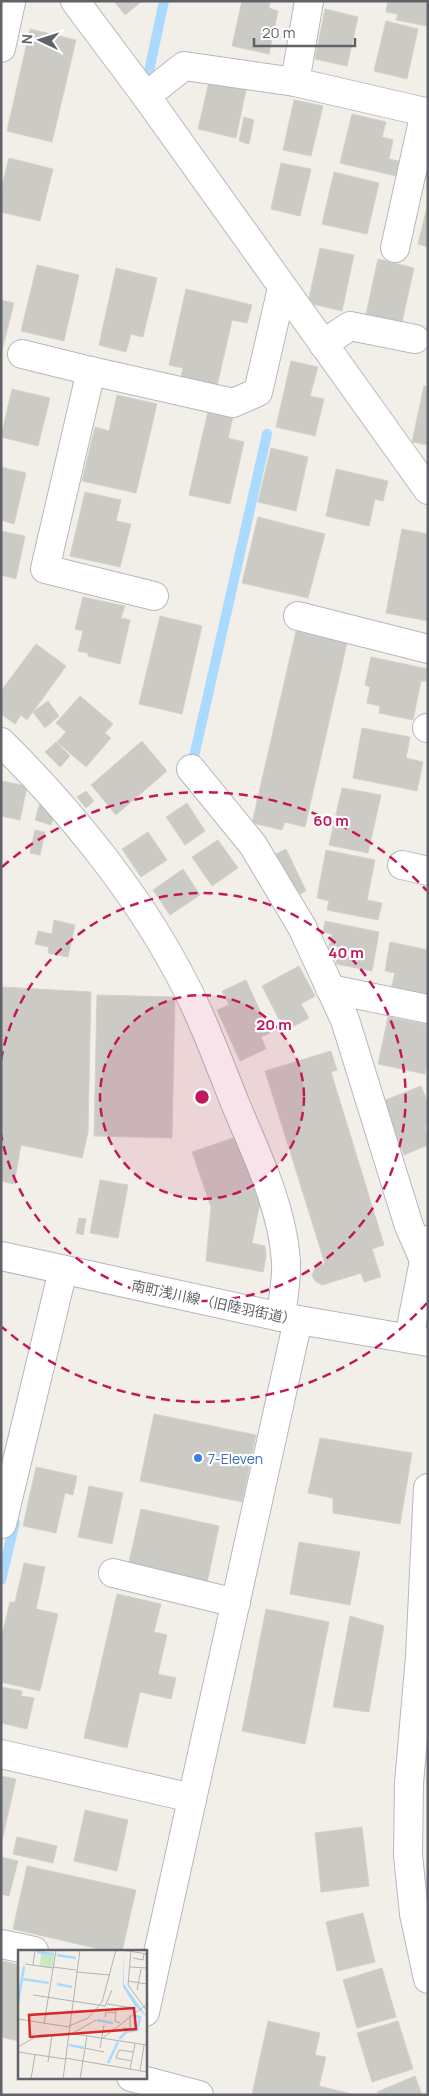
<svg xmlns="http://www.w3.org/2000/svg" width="429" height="2096" viewBox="0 0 429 2096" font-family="Manrope,'Noto Sans JP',sans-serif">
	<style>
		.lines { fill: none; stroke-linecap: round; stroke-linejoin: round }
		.stream { stroke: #aadaff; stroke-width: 10 }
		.building { fill: #cccac5; stroke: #d6d1c6 }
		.minor-casing { stroke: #b5b8bc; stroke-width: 30 }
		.minor { stroke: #fff; stroke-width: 28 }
		.ring { fill: none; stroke: #c2185b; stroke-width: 2.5; stroke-dasharray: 9 6 }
		.shop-dot { fill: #3f7fe0; stroke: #fff; stroke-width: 2 }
		.labels { text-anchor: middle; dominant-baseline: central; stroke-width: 4.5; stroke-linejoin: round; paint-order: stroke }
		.street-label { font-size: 14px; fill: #5f6368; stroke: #fff }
		.shop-label { font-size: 14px; fill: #366cbe; stroke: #fff; text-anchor: start }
		.inset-river { fill: none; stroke: #aadaff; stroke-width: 2.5 }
		.inset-road { fill: none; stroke: #b3b3b1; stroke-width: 1 }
		.view { fill: #d62828; fill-opacity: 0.15; stroke: #d62828; stroke-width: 2.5 }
		.inset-edge { fill: none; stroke: #5f6368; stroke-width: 2.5 }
		.centre { fill: #c2185b; stroke: #fff; stroke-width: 2.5 }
		.ring-label { font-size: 15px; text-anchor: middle; font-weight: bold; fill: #c2185b; stroke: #fff; stroke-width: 4.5; stroke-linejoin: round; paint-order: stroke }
	</style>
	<rect width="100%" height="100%" fill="#f1efe8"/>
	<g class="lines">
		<g class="stream">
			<polyline points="148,76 164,1"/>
			<polyline points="193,761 267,434"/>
			<polyline points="1,1580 15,1522"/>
		</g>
	</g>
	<g class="building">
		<polygon points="114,1 142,1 125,15"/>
		<polygon points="242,1 270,3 269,8 278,11 269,54 232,46"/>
		<polygon points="388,1 428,1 427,26 396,20 398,14 386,12"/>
		<polygon points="325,9 358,17 347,66 315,59"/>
		<polygon points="386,21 418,29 407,79 374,71"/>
		<polygon points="30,29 76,40 52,142 7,131"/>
		<polygon points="209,82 246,90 236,138 198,129"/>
		<polygon points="294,100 323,106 311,156 283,150"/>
		<polygon points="352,114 386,122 382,137 393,140 389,159 399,161 396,176 340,163"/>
		<polygon points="244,117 254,120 249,144 239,141"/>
		<polygon points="9,158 53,169 40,221 1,212 1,190"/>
		<polygon points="281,163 311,169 300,216 271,209"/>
		<polygon points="334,172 379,183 367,234 322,224"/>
		<polygon points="428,203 428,247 418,244"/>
		<polygon points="320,248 354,255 342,311 308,303"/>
		<polygon points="378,259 414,268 402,322 366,314"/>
		<polygon points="37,265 79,275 64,341 21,331"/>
		<polygon points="116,268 157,278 143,337 131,334 126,352 99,345"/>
		<polygon points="186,289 252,305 247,323 232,320 217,386 181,377 183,368 169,365"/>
		<polygon points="1,300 14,303 1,354"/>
		<polygon points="291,361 318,367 310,396 324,399 315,436 276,427"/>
		<polygon points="424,386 428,387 428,445 412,442"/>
		<polygon points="12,389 50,398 38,446 1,437"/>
		<polygon points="117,395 157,404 136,493 82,481 95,427 109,431"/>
		<polygon points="208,411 233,417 228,438 244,442 230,504 189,495"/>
		<polygon points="271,448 308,457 296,511 258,502"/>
		<polygon points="1,467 26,473 14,524 1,520"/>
		<polygon points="336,469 388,481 383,501 375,499 369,526 326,516"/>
		<polygon points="85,492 121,500 116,521 131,524 120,567 70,556"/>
		<polygon points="258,517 325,534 308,598 242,583"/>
		<polygon points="402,529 428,534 428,621 386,613"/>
		<polygon points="1,531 25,536 16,579 1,575"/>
		<polygon points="83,597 125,606 121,618 130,620 120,664 88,656 88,653 78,651 83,631 75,629"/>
		<polygon points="160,616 202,626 182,714 139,704"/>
		<polygon points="296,631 347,643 305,827 285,822 282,830 252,823"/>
		<polygon points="36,644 66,666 27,720 21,715 15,724 1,714 1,691"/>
		<polygon points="371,657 428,669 426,681 421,681 413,720 379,713 380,706 367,703 370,687 365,685"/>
		<polygon points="80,696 113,724 105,733 111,738 86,767 57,742 66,732 56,723"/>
		<polygon points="48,701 59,716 45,728 33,712"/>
		<polygon points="362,728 410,737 406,758 423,762 417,791 353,778"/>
		<polygon points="142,741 167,771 116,815 91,785"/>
		<polygon points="56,742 70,756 60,767 45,752"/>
		<polygon points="1,781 27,786 20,820 1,816"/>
		<polygon points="342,788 381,795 368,853 329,845"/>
		<polygon points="86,791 94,801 86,808 77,797"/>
		<polygon points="41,800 54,816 51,825 35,820"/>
		<polygon points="187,803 205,831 185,845 166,817"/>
		<polygon points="35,830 45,832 40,855 30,853"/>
		<polygon points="148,832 167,860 141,877 122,849"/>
		<polygon points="218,840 238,868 212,886 192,857"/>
		<polygon points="286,849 306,891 294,897 274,855"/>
		<polygon points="326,850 375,860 367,900 382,903 378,920 327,910 329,901 317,898"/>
		<polygon points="183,869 200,895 170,915 153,890"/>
		<polygon points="54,920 75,925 68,957 48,953 49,947 35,944 38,931 52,934"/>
		<polygon points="325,921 379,932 372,971 336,964 338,953 328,951 332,934 323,932"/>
		<polygon points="390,942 428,950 428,996 391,989 395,973 385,971"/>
		<polygon points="299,966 315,996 301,1004 309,1018 285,1031 262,986"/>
		<polygon points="246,980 270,1033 261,1037 266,1049 240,1061 217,1010 229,1005 222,991"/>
		<polygon points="1,987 91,992 88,1132 82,1158 21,1145 14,1184 1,1181"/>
		<polygon points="97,995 175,997 172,1138 94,1136"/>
		<polygon points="388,1017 428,1025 428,1059 425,1074 378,1064"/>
		<polygon points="331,1051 337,1070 331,1072 384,1245 372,1249 381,1277 364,1282 361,1273 322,1285 315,1281 312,1275 316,1266 325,1264 265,1071"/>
		<polygon points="421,1086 428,1103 428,1126 425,1127 428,1135 428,1145 404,1155 383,1101"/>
		<polygon points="236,1137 260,1203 252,1243 265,1246 266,1257 263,1272 206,1261 211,1207 192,1152"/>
		<polygon points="100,1180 128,1185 118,1238 90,1233"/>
		<polygon points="79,1218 86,1219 83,1235 76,1233"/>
		<polygon points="154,1414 256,1435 242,1502 140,1481"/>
		<polygon points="320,1438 412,1453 400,1524 333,1513 333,1498 308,1493"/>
		<polygon points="36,1467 77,1476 73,1495 65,1493 56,1533 23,1526"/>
		<polygon points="89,1486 123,1493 112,1544 78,1537"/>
		<polygon points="141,1509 219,1526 207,1583 128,1566"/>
		<polygon points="299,1542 360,1552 350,1605 290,1594"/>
		<polygon points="24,1563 45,1567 36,1609 58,1614 40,1691 1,1682 1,1639 10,1602 15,1602"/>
		<polygon points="117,1594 161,1604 154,1632 167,1635 158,1674 176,1678 171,1699 140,1692 127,1748 84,1738"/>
		<polygon points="266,1609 329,1622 305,1744 242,1731"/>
		<polygon points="350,1616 384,1626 369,1712 333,1707"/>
		<polygon points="1,1687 22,1691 21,1696 34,1698 27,1729 1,1723"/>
		<polygon points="1,1776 16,1779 1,1845"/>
		<polygon points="85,1810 128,1820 117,1871 74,1861"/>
		<polygon points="362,1827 369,1886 321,1892 315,1833"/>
		<polygon points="17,1837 57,1846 53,1863 13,1854"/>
		<polygon points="1,1857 18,1861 9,1896 1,1894"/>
		<polygon points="27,1866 136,1890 122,1951 108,1951 13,1929"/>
		<polygon points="363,1913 375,1962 337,1971 326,1922"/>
		<polygon points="3,1961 19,1965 19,2041 1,2037 1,1970"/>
		<polygon points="382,1968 396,2017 357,2028 343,1980"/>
		<polygon points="268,2021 320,2033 315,2055 326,2057 319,2086 356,2095 252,2095"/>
		<polygon points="398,2021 413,2069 372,2082 357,2033"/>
		<polygon points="415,2076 422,2095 378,2095 377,2092"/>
	</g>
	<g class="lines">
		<defs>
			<g id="minor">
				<polyline points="75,1 146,96 428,490"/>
				<polyline points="1,48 11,2"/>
				<polyline points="295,82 309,1"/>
				<polyline points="146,96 184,66 295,82 425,112 395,248"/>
				<polyline points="323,344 350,326 415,339"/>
				<polyline points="22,354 91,371 233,403 258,392 282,288"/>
				<polyline points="91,371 45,569 154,596"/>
				<polyline points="298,616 428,649"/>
				<polyline points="427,728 428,728"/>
				<path d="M1 742C66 806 133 888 176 968 200 1011 217 1058 235 1103 256 1154 282 1205 286 1261 287 1279 283 1298 281 1317"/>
				<polyline points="191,769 253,845 302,927 345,1020 409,1226 423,1258"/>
				<polyline points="402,865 428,871"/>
				<polyline points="330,989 428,1009"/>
				<polyline points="1,1256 281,1317 428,1342"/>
				<polyline points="409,1338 428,1240"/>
				<polyline points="428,1488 420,1657 409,1783 408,1855 414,1914 428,1979"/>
				<polyline points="2,1524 63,1270"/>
				<polyline points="113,1573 236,1603"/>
				<polyline points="1,1754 192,1798"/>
				<polyline points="1,1944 34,1951"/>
				<polyline points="145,2012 298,1320"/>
				<polyline points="131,2077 199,2095"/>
			</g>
		</defs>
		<use href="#minor" class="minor-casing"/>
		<use href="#minor" class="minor"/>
	</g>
	<circle cx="202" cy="1097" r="102" fill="#c2185b" fill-opacity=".12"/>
	<g class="ring">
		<circle cx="202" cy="1097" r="102"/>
		<path d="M1 1060A204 204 0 1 1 1 1134"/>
		<path d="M427 1303A305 305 0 0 1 2 1327M2 867A305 305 0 0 1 427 891"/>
	</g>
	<circle class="shop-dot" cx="198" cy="1458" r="5"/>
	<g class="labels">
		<g class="street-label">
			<text transform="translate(214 1302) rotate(12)">南町浅川線（旧陸羽街道）</text>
		</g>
		<g class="shop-label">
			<text x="208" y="1458">7-Eleven</text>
		</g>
	</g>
	<g transform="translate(18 1950)">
		<rect width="129" height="129" fill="#f1efe8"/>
		<path d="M23 3 36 5 34 18 22 16Z" fill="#c5e8c5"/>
		<path d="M106 0V34L129 67 117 56 105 37Z" fill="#aadaff"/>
		<path class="inset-river" d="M19 2 36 4M39 5 58 8M5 29 31 33M39 34 54 37M0 53 6 16M79 70 95 73M101 89 108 82 119 80 122 67 116 66M51 95 66 98M90 113 100 92"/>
		<path class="inset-road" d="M104 0 129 4M113 0 110 35 129 61M115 8 125 10 126 4M7 14 35 18M15 15 17 0M35 17 58 20M112 17 129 18M58 22 92 25M110 31 129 34M119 40 123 19M15 45 87 56 94 40M89 54 116 58M98 60 97 71 102 73M87 67 88 62 98 63M0 69 51 77M26 74 38 0M51 76 70 68 84 52 98 0M105 78 112 79V65M50 83 129 95M55 83 78 70M85 88 129 54M0 97 21 85 50 84M67 98 86 102M82 98 86 75M0 102 47 109M47 108 129 122M114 111 98 108 101 100 115 102M30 112 34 85M112 119 117 94M122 121 126 95M13 129 17 105M45 129 62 0M62 129 69 86"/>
		<path class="view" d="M116 58 118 79 12 87 11 65Z"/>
		<rect width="129" height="129" class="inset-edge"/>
	</g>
	<circle cx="202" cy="1097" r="8" class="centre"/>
	<g class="ring-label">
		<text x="331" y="826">60 m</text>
		<text x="346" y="958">40 m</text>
		<text x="274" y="1030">20 m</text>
	</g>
	<rect width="429" height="2096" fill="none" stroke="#5f6368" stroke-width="5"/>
	<g transform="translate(40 40) rotate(274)" stroke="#ffffff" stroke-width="4" paint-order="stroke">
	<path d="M0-4L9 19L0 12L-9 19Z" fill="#5f6368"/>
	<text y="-8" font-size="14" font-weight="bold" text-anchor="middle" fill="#5f6368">N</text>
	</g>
	<path d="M254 38v8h101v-8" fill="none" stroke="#5f6368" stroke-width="2.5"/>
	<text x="262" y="38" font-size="15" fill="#5f6368" stroke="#ffffff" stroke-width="4" paint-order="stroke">20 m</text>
</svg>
